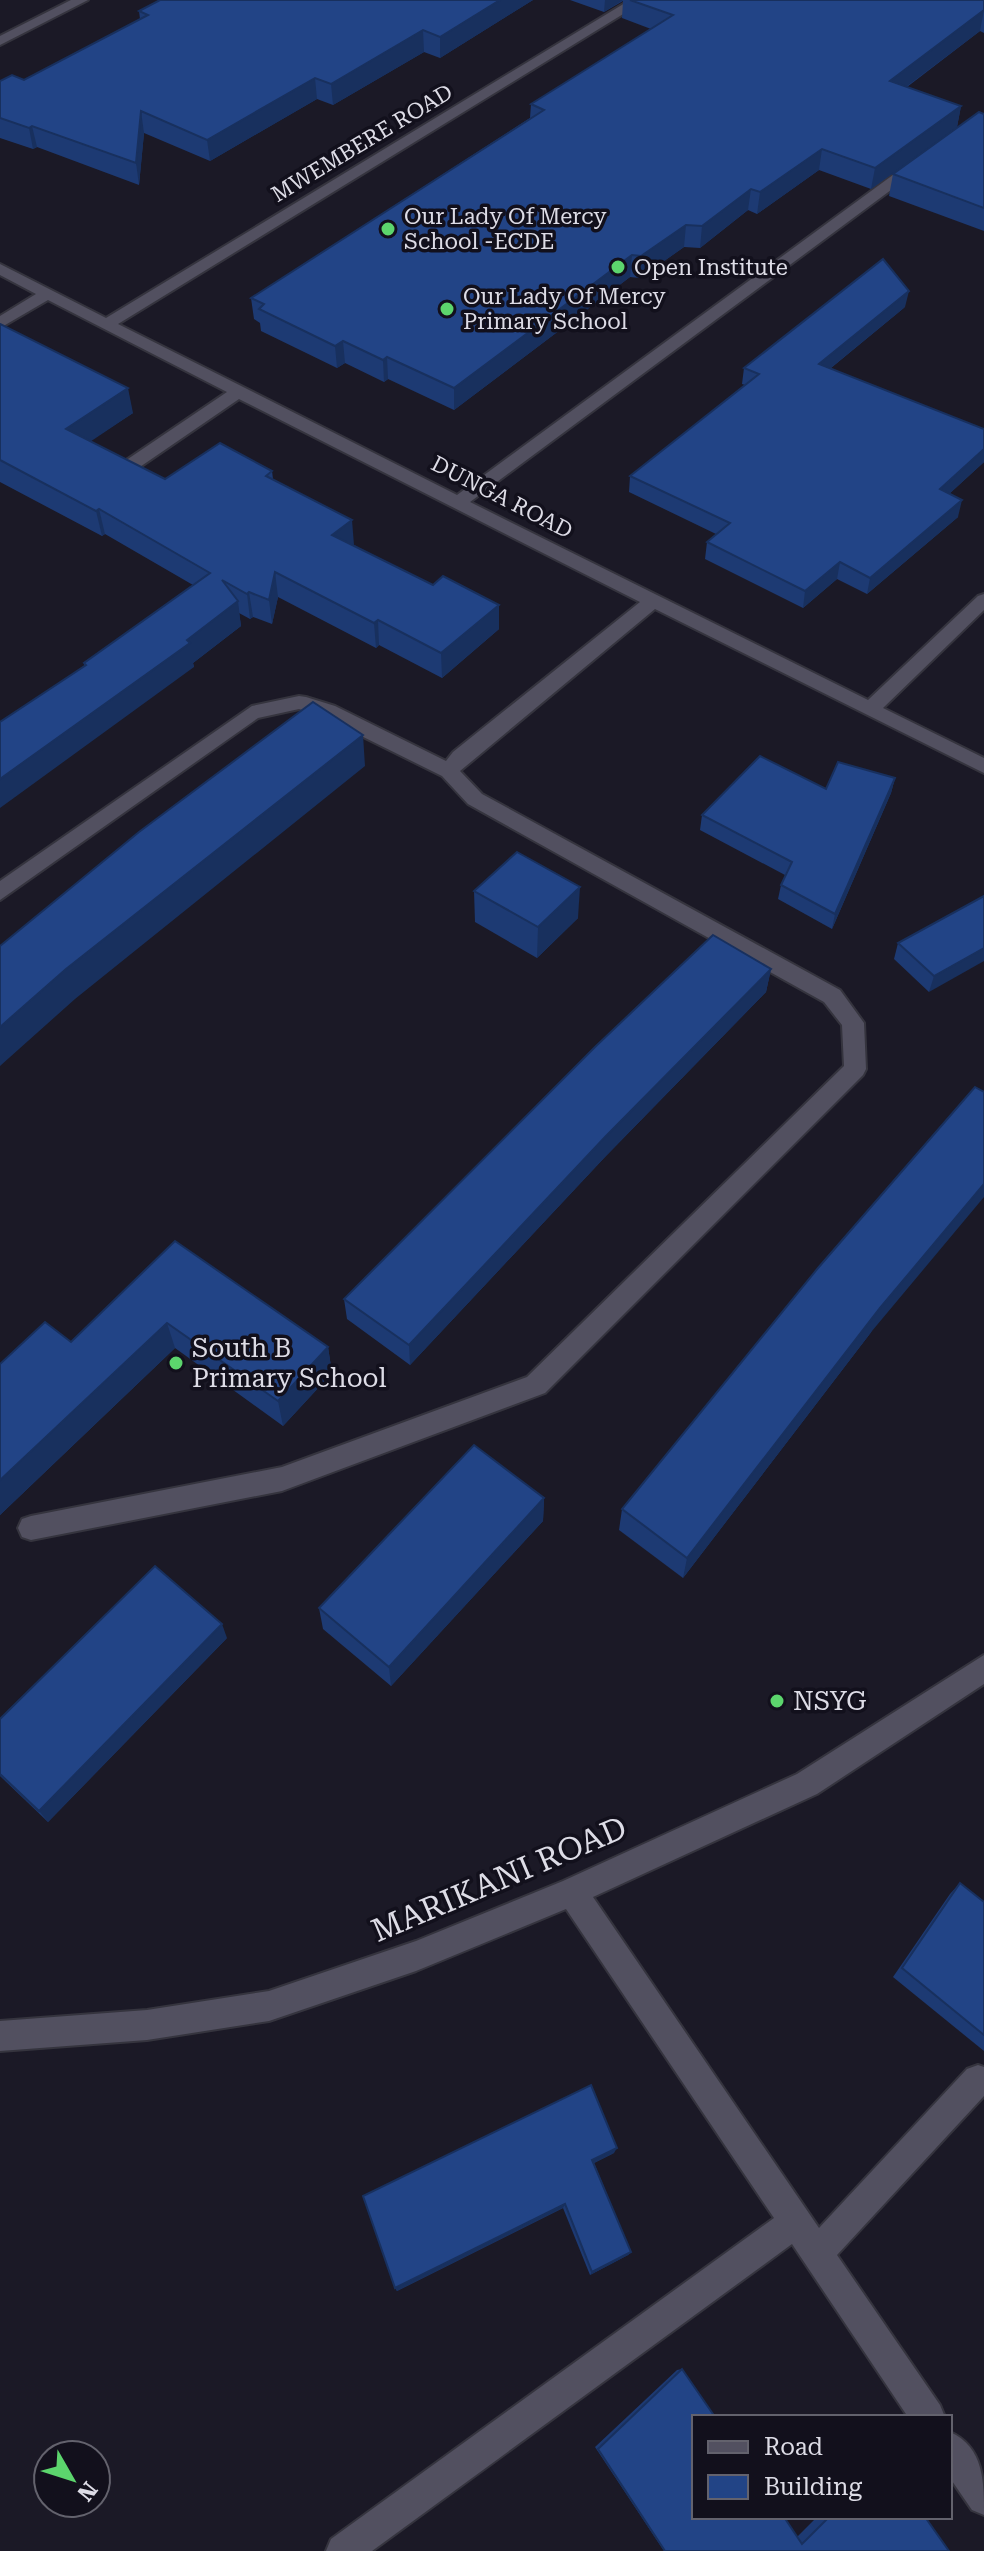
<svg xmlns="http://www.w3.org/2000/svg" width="984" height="2551" viewBox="0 0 984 2551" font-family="'Roboto Serif',serif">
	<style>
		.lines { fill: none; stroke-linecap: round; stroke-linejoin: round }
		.minor-casing { stroke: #35343e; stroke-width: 4 }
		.minor { fill: #525060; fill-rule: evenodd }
		.wall { fill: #1d3a73 }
		.shaded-wall { fill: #18305e }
		.building { fill: #224486; stroke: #18305e; stroke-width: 2 }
		.poi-dot { fill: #5cd56d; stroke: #12101c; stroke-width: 3 }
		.labels { text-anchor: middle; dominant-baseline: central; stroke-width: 7; stroke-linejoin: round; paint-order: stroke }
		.far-street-label { font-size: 22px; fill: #dddce6; stroke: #12101c }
		.far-poi-label { font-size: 22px; fill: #dddce6; stroke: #12101c; text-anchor: start }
		.poi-label { font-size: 26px; fill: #dddce6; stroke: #12101c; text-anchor: start }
		.near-street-label { font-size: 32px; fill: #dddce6; stroke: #12101c }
	</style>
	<rect width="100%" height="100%" fill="#1b1926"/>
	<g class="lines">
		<defs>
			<g id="minor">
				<polygon points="71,0 88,0 0,45 0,36"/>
				<polygon points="630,0 646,0 118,324 457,495 912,161 922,161 922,167 470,502 868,700 978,596 984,594 984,610 883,708 984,758 984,773 655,609 460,771 482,794 840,990 864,1023 866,1069 863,1075 545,1393 282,1491 31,1540 22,1537 18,1528 22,1519 31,1516 282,1467 527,1377 844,1066 842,1025 824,1002 468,804 442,776 321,716 299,709 258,718 0,900 0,881 252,706 299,696 306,697 335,706 446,761 453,752 640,602 239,399 134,471 122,471 119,467 122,463 227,392 48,300 0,328 0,316 36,294 0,275 0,264 106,318"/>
				<polygon points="984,1655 984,1684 817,1794 593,1897 819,2228 967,2069 978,2065 984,2067 984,2096 837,2255 940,2405 945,2417 908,2417 792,2244 372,2551 326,2551 331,2539 774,2218 566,1909 416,1971 269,2021 147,2040 0,2051 0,2021 147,2010 269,1991 416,1941 563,1881 797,1774"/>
				<path d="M950 2432C984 2447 984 2482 984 2515L972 2510 950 2478Z"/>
			</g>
		</defs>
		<use href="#minor" class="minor-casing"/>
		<use href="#minor" class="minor"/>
	</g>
	<g class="wall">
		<polygon points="160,0 533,0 440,58 424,52 333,105 317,99 210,161 144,133 139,185 37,147 33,149 0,138 0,81 24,80 140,19 139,11"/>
		<polygon points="570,0 984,0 984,33 980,31 907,87 961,106 957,127 871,189 819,170 757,214 748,210 700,248 684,247 640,278 630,277 454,410 388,379 384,382 345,363 337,368 261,331 260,323 254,319 251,298 530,118 531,104 651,29 622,18 623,1 604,12"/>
		<polygon points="984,114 984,231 889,196 893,174"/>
		<polygon points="905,307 831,368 984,462 949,494 958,517 867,594 837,579 803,608 705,559 707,542 716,534 629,492 630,476 745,385 742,384 744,368"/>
		<polygon points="0,324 133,413 90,441 165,479 272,471 273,479 354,545 499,629 442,678 379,645 376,648 278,597 272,624 253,617 250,619 239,613 241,626 193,663 194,667 84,666 84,663 193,585 105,534 102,536 0,482"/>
		<polygon points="895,778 891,793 832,929 778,899 781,885 785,875 700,830 702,815 826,789"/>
		<polygon points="474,891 578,918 537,958 475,922"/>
		<polygon points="984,896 929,992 894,959 898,943"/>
		<polygon points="771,969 766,992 604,1158 410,1365 347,1319 344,1299"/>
		<polygon points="175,1241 328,1347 332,1373 283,1426 175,1348 0,1515 0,1364 71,1342"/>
		<polygon points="872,1331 683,1578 619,1530 622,1509"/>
		<polygon points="544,1498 543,1521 391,1686 323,1629 319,1608"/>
		<polygon points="227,1638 48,1822 0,1776 0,1719"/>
		<polygon points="960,1883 984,1902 984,2051 893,1977 950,1894"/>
		<polygon points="614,2153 594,2163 631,2252 628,2255 590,2275 563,2208 397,2291 395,2288 363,2196"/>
		<polygon points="682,2369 797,2537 817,2517 925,2517 949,2551 664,2551 595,2447 677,2370"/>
	</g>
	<g class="shaded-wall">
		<polygon points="500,0 533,0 440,58 440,37"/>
		<polygon points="605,0 623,0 604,12"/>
		<polygon points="984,10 980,31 886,102 890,81"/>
		<polygon points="423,30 424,52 333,105 331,84"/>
		<polygon points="315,78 317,99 210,161 207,140"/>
		<polygon points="961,106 957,127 871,189 875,168"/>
		<polygon points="141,111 144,133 139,185 136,163"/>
		<polygon points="32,126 37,147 33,149 29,128"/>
		<polygon points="822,149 819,170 757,214 760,192"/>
		<polygon points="751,189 748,210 700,248 702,226"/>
		<polygon points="686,225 684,247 640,278 641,256"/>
		<polygon points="632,255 630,277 454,410 454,388"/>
		<polygon points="909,291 905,307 816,380 819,364"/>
		<polygon points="343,341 345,363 337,368 335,346"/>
		<polygon points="387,357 388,379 384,382 383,360"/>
		<polygon points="128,388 133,413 72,454 66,429"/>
		<polygon points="984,449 984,462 936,506 940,489"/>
		<polygon points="962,500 958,517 867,594 870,578"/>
		<polygon points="99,509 105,534 102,536 96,511"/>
		<polygon points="352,520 354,545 332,535"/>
		<polygon points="840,562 837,579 803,608 805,591"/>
		<polygon points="275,572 278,597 272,624 269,600"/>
		<polygon points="249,592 253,617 250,619 247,594"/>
		<polygon points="238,601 241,626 193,663 194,667 0,808 0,779"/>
		<polygon points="499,605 499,629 442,678 441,653"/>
		<polygon points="378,620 379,645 376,648 374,623"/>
		<polygon points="363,735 365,766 75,999 0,1066 0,1027 66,969"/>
		<polygon points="895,778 891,793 832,929 835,914"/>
		<polygon points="580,887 578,918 537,958 538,927"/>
		<polygon points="984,948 984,961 929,992 934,976"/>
		<polygon points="771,969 766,992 604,1158 410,1365 409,1345 606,1136"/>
		<polygon points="984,1184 984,1197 872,1331 683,1578 687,1558 880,1308"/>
		<polygon points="167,1323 175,1348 0,1515 0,1480"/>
		<polygon points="328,1347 332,1373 283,1426 278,1401"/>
		<polygon points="544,1498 543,1521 391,1686 389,1667"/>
		<polygon points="222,1624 227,1638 48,1822 39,1811"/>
		<polygon points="617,2148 614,2153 590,2165 592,2160"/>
		<polygon points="565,2204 563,2208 397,2291 395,2288"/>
		<polygon points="631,2252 628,2255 590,2275 592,2272"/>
	</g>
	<g class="building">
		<polygon points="160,0 500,0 440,37 423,30 331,84 315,78 207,140 141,111 136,163 32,126 29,128 0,118 0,81 12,75 24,80 148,15 139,11"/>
		<polygon points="630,0 984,0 984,10 890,81 961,106 875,168 822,149 760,192 751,189 702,226 686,225 641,256 632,255 454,388 387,357 383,360 343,341 335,346 259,309 264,304 251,298 544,110 531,104 673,15"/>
		<polygon points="979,112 984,114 984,208 893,174"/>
		<polygon points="883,259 909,291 819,364 984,429 984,449 940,489 962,500 870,578 840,562 805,591 707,542 730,523 630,476 759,374 744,368"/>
		<polygon points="0,324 128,388 66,429 165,479 220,443 272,471 266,476 352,520 332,535 433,585 443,576 499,605 441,653 378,620 374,623 275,572 269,600 249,592 247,594 222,580 238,601 187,640 190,643 0,779 0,722 86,665 84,663 210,573 99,509 96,511 0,460"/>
		<polygon points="313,702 363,735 66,969 0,1027 0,946 139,832"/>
		<polygon points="760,756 826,789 838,762 895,778 835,914 781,885 792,862 702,815"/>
		<polygon points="517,852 580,887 538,927 474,891"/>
		<polygon points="984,896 984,948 934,976 898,943"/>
		<polygon points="713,935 771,969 606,1136 409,1345 344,1299 595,1047"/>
		<polygon points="975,1087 984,1092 984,1184 880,1308 687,1558 622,1509 818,1268"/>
		<polygon points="175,1241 328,1347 278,1401 167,1323 0,1480 0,1364 45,1322 71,1342"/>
		<polygon points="474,1445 544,1498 389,1667 319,1608"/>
		<polygon points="155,1566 222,1624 39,1811 0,1774 0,1719"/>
		<polygon points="960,1883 984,1902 984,2035 902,1968"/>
		<polygon points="591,2085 617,2148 592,2160 631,2252 592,2272 565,2204 395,2288 363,2196"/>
		<polygon points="682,2369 715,2417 694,2417 694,2517 784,2517 802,2544 829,2517 925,2517 949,2551 665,2551 598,2449"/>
	</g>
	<g class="poi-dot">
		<circle cx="388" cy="229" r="8"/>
		<circle cx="618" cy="267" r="8"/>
		<circle cx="447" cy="309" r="8"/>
		<circle cx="176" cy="1363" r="8"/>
		<circle cx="777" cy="1701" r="8"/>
	</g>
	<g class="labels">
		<g class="far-street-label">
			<text transform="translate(362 143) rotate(-31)">MWEMBERE ROAD</text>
			<text transform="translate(502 497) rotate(27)">DUNGA ROAD</text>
		</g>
		<g class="far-poi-label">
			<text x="404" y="216">Our Lady Of Mercy<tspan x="404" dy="25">School -ECDE</tspan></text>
			<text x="634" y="267">Open Institute</text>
			<text x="463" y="296">Our Lady Of Mercy<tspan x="463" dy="25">Primary School</tspan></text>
		</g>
		<g class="poi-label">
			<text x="192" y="1348">South B<tspan x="192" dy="30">Primary School</tspan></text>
			<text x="793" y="1701">NSYG</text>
		</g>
		<g class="near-street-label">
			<text transform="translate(499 1879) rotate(-23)">MARIKANI ROAD</text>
		</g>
	</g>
	<rect x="692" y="2415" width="260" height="104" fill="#12101c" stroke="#63626d" stroke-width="2"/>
	<rect x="708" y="2441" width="40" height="12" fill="#525060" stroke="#63626d" stroke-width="2"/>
	<text x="764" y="2455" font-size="24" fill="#dddce6">Road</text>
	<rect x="708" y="2475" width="40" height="24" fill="#224486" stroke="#63626d" stroke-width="2"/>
	<text x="764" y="2495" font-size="24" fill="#dddce6">Building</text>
	<g transform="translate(72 2479) rotate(129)"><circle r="38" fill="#12101c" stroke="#63626d" stroke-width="2"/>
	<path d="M0-6L14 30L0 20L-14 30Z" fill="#5cd56d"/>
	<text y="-12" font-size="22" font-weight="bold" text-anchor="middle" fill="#dddce6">N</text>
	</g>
</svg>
